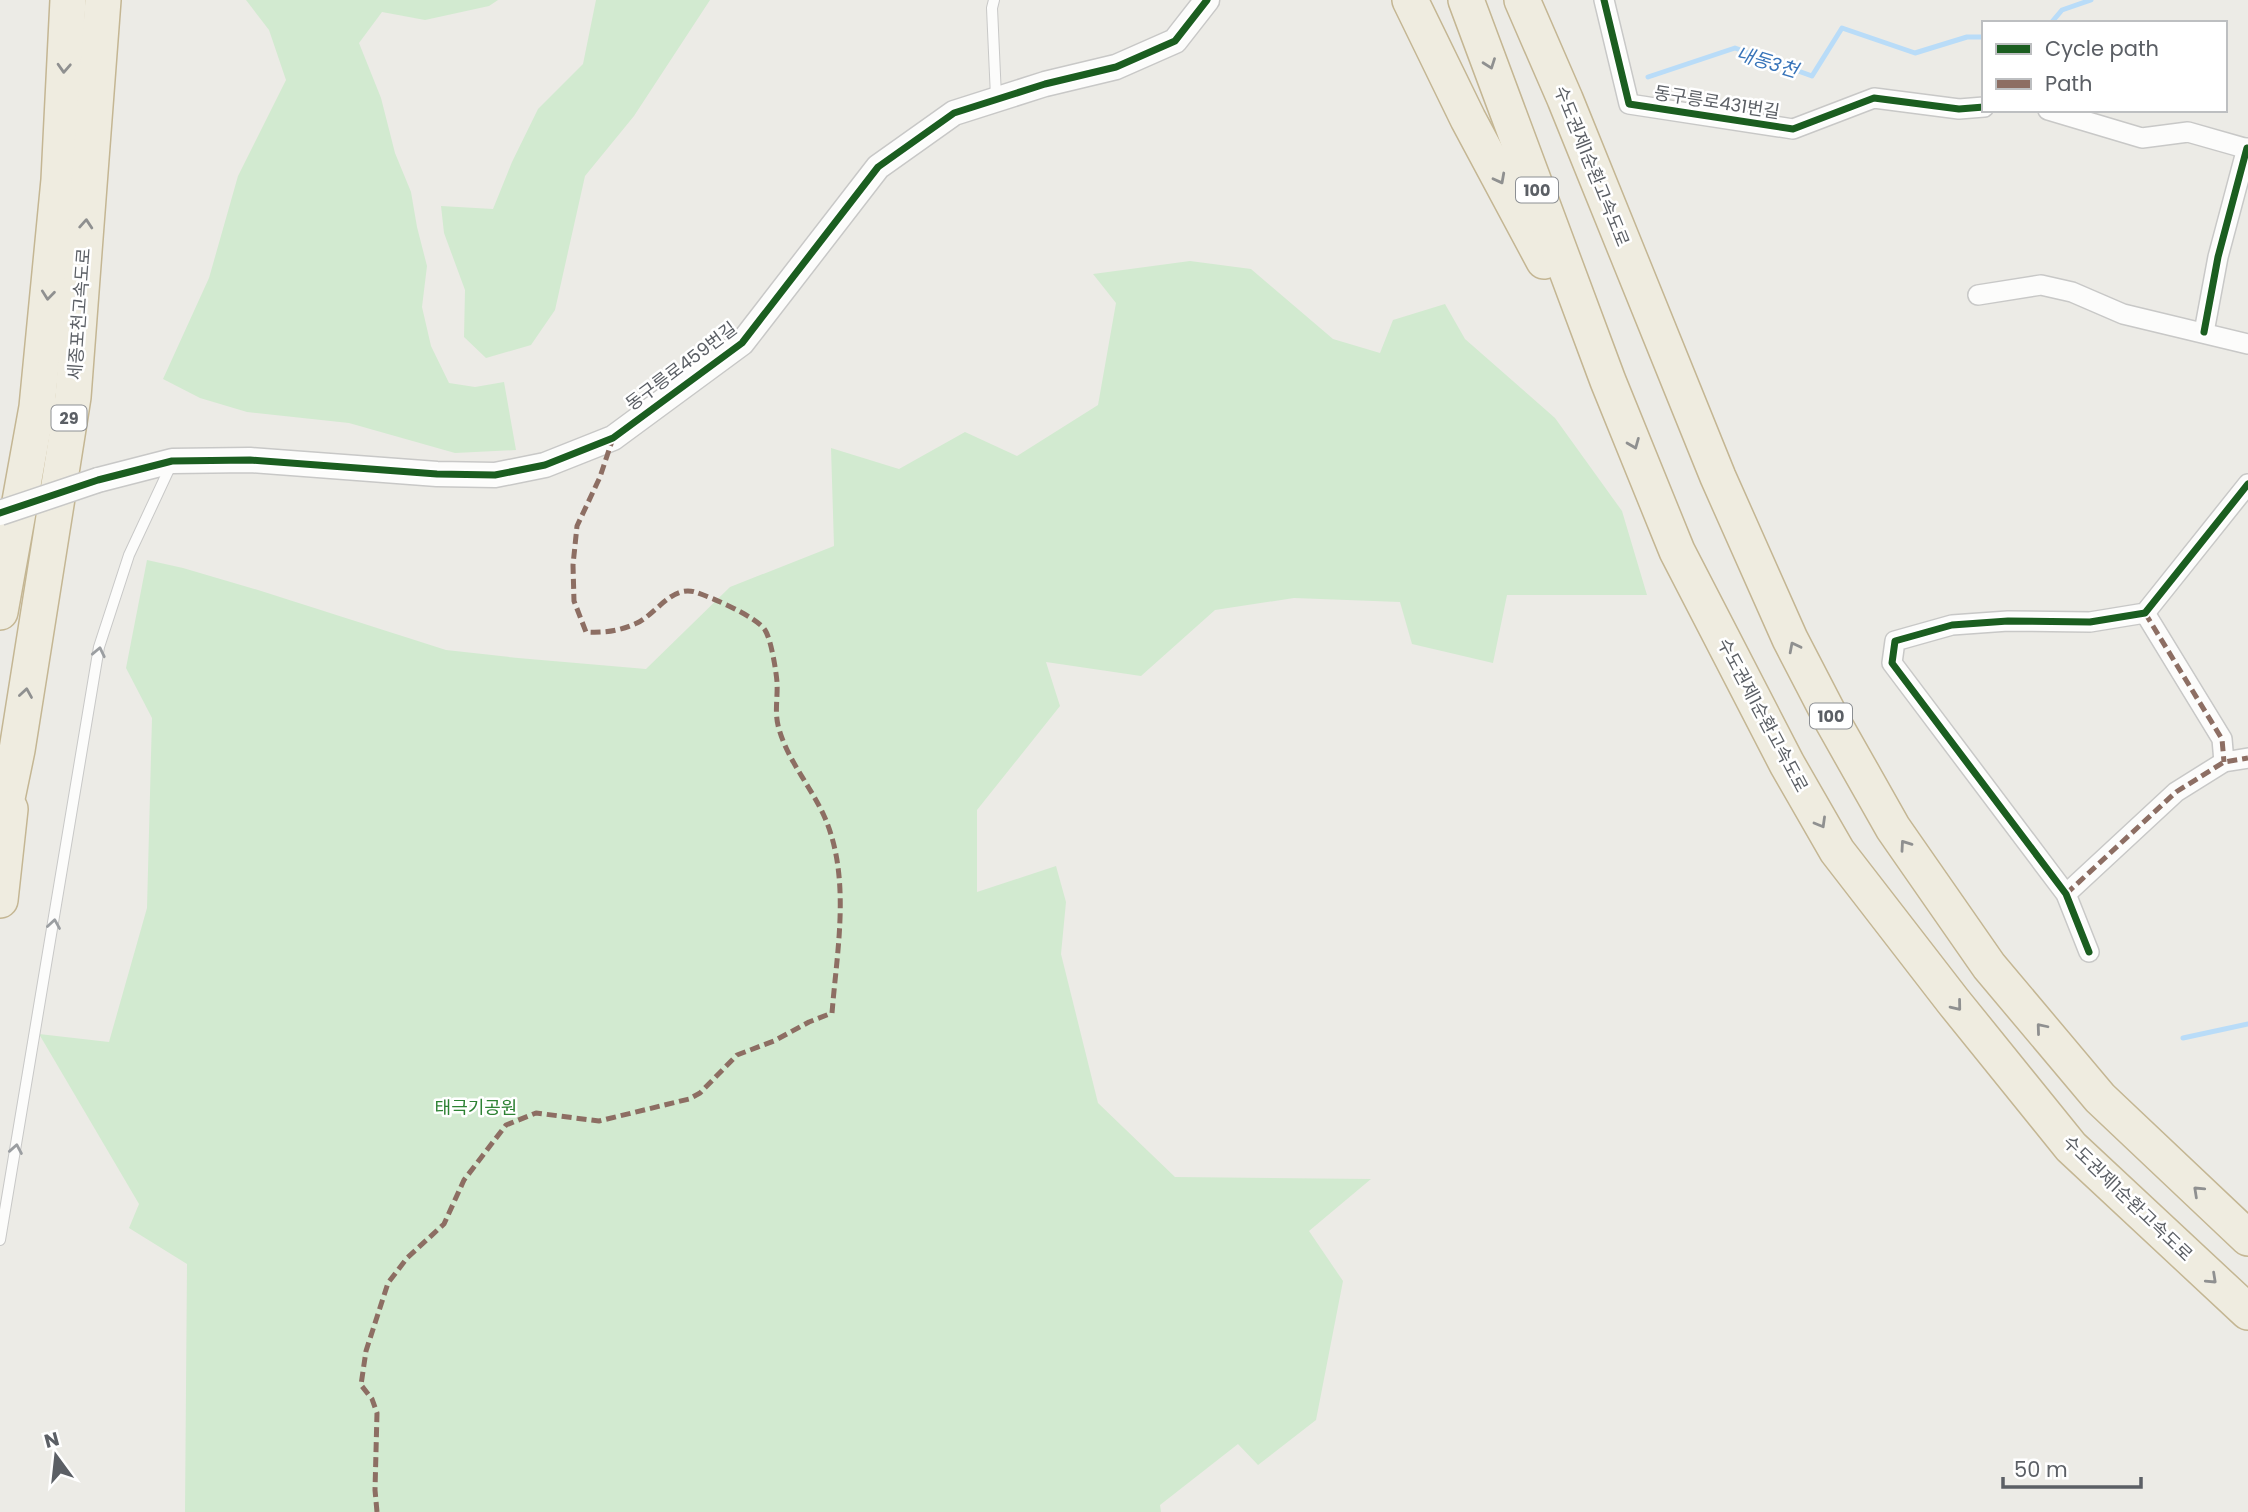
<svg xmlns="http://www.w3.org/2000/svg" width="2248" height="1512" viewBox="0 0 2248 1512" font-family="Poppins,'Noto Sans KR',sans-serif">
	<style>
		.green { fill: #d2ead0 }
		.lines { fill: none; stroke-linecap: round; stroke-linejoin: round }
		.stream { stroke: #b9dcf8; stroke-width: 5 }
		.service-casing { stroke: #c8c8c7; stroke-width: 12 }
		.minor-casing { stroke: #c8c8c7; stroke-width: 22 }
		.tertiary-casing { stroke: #c8c8c7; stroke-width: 27 }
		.motorway-casing { stroke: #c4b693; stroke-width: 38 }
		.service { stroke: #fcfcfb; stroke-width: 10 }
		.minor { stroke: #fcfcfb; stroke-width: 19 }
		.tertiary { stroke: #fcfcfb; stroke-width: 24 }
		.motorway { stroke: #efece0; stroke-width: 35 }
		.tertiary-bridge-casing { stroke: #c8c8c7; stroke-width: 27; stroke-linecap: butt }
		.tertiary-bridge { stroke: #fcfcfb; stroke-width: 24 }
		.quiet { stroke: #8d6e63; stroke-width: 5; stroke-dasharray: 10 5; stroke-linecap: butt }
		.cycleway-casing { stroke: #fff; stroke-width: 11 }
		.cycleway { stroke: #1b5e20; stroke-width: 7 }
		.oneway { stroke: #8f9090 }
		.oneway2 { stroke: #9b9ea1 }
		.labels { text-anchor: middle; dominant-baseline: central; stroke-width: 5; stroke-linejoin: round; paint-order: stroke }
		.shield { fill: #fff; stroke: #8c8f93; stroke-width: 2 }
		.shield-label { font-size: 16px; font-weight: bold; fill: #5b5f65 }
		.street-label { font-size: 18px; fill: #5b5f65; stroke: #fff }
		.park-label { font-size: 18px; fill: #2d8233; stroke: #fff }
		.water-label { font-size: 19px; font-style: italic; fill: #3874b9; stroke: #fff }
	</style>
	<rect width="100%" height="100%" fill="#ecebe6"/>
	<g class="green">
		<polygon points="246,0 498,0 489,6 425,20 382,12 359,43 381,98 395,153 411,192 417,227 427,266 422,307 431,346 449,383 475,387 504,382 516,450 455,453 349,423 247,412 200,398 163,379 209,278 238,176 286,80 269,30"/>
		<polygon points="596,0 710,0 634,116 585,176 555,310 531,345 486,358 464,337 465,290 444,233 441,206 493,209 512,162 538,109 583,64"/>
		<polygon points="1190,261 1251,269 1333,339 1380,353 1393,320 1445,304 1465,339 1555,418 1622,511 1647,595 1507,595 1493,663 1412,644 1400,602 1294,598 1215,610 1141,676 1046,662 1060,706 977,810 977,892 1056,866 1066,902 1061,954 1098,1103 1175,1177 1371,1179 1309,1231 1343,1281 1316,1420 1258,1465 1238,1444 1160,1505 1161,1512 185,1512 187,1264 129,1228 139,1204 39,1034 109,1042 147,908 152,718 126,668 147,560 183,568 258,590 446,650 518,658 646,669 730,587 834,546 831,448 899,469 965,432 1017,456 1098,405 1116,303 1093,274"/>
	</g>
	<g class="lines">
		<g class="stream">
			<polyline points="2051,23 2062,10 2091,0"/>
			<polyline points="1648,77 1735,48 1812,76 1842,28 1915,53 1967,37 1984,37"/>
			<polyline points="2183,1038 2248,1024"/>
		</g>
		<defs>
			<g id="service">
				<polyline points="994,0 992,8 996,97"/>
				<polyline points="0,1240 99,647 129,555 171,465"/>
			</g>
			<g id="minor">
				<polyline points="1604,0 1629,104 1793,129 1874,98 1959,109 1984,107"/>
				<polyline points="2048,110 2142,138 2188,132 2248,149"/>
				<polyline points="1978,295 2041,285 2072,292 2123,314 2248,344"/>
				<polyline points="2204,332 2218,257 2247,148"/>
				<polyline points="2145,613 2222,739 2224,762"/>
				<polyline points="2066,894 2176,792 2224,762 2248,758"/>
				<polyline points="2089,952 2066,894 1892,663 1895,641 1952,625 2008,621 2090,622 2145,613 2248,484"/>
			</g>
			<polyline id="tertiary" points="98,480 172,461 250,460 437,474 495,475 545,465 613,438 742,343 878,167 954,113 1045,84 1116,67 1175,41 1207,0"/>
			<g id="motorway">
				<polyline points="1410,0 1468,119 1544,261"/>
				<polyline points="1466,0 1608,381 1677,551 1787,764 1837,851 1953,1001 2071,1147 2248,1312"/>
				<polyline points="1522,0 1565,99 1718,477 1790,639 1833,722 1893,828 1989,966 2100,1098 2248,1238"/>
				<polyline points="0,612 37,407 59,180 68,0"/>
				<polyline points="0,832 17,750 73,397 103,0"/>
				<polyline points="0,900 10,809"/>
			</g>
		</defs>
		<use href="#service" class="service-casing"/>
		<use href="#minor" class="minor-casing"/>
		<use href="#tertiary" class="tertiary-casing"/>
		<use href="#motorway" class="motorway-casing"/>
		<use href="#service" class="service"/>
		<use href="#minor" class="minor"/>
		<use href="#tertiary" class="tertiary"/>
		<use href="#motorway" class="motorway"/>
		<defs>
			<polyline id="tertiary-bridge" points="0,513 98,480"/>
		</defs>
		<use href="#tertiary-bridge" class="tertiary-bridge-casing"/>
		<use href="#tertiary-bridge" class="tertiary-bridge"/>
		<g class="quiet">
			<polyline points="2145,613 2222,739 2224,762"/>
			<polyline points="2066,894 2176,792 2224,762 2248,758"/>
			<path d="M377 1512 375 1490 377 1413 372 1399 361 1385 366 1351 388 1283 407 1258 444 1224 464 1180 506 1125 536 1113 599 1121 689 1099 700 1093 737 1055 774 1041 809 1022 832 1013C837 950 851 879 825 818 812 788 788 761 779 729 774 713 778 698 777 682 776 670 771 639 765 630 757 617 711 597 695 592 672 585 656 614 637 623 620 631 604 633 586 632L574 601 573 565 577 526 600 477 613 438"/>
		</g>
		<defs>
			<g id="cycleway">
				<polyline points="1604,0 1629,104 1793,129 1874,98 1959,109 1984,107"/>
				<polyline points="2204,332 2218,257 2247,148"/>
				<polyline points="0,513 98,480 172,461 250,460 437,474 495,475 545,465 613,438 742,343 878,167 954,113 1045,84 1116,67 1175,41 1207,0"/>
				<polyline points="2089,952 2066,894 1892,663 1895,641 1952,625 2008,621 2090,622 2145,613 2248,484"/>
			</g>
		</defs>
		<use href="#cycleway" class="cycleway-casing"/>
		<use href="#cycleway" class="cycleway"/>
	</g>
	<defs><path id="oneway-chevron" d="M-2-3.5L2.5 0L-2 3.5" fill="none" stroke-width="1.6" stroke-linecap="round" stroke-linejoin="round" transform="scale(1.75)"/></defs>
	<g class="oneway">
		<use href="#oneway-chevron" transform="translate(1490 64) rotate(70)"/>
		<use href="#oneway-chevron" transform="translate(64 68) rotate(93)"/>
		<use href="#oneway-chevron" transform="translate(1500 179) rotate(62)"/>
		<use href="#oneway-chevron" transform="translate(86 224) rotate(-86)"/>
		<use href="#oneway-chevron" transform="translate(48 295) rotate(96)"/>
		<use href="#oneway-chevron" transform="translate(1634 444) rotate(68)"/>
		<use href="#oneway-chevron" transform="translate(1794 647) rotate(-117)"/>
		<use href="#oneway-chevron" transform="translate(26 693) rotate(-81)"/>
		<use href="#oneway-chevron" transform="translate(1821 823) rotate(60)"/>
		<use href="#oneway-chevron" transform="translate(1905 845) rotate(-125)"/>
		<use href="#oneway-chevron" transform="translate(1957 1006) rotate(51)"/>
		<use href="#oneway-chevron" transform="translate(2041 1028) rotate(-130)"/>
		<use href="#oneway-chevron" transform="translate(2198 1191) rotate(-137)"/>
		<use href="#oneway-chevron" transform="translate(2212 1279) rotate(43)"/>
	</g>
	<g class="oneway2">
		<use href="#oneway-chevron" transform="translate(99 652) rotate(-78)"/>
		<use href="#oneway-chevron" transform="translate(54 924) rotate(-81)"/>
		<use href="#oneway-chevron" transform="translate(16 1149) rotate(-80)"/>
	</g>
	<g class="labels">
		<g class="shield">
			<rect x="1516" y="177.5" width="42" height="25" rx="5"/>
			<rect x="51.5" y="405.5" width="35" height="25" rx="5"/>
			<rect x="1810" y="703.5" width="42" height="25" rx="5"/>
		</g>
		<g class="shield-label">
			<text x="1537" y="190">100</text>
			<text x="69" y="418">29</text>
			<text x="1831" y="716">100</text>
		</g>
		<g class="street-label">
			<text transform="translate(1717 102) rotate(9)">동구릉로431번길</text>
			<text transform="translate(1592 166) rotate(68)">수도권제1순환고속도로</text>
			<text transform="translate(79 314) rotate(-86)">세종포천고속도로</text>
			<text transform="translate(681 366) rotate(-37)">동구릉로459번길</text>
			<text transform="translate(1763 715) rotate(62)">수도권제1순환고속도로</text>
			<text transform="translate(2128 1198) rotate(44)">수도권제1순환고속도로</text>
		</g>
		<g class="park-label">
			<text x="476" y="1107">태극기공원</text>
		</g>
		<g class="water-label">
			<text transform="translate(1767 62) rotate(17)">내동3천</text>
		</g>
	</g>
	<rect x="1982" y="21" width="245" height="91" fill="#ffffff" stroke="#bdbfc1" stroke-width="2"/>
	<rect x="1996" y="44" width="35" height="10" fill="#1b5e20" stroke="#bdbfc1" stroke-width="2"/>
	<text x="2045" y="56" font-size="21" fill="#5b5f65">Cycle path</text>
	<rect x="1996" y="79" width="35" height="10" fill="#8d6e63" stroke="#bdbfc1" stroke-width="2"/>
	<text x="2045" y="91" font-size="21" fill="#5b5f65">Path</text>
	<g transform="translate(56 1456) rotate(345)" stroke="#ffffff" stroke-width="5" paint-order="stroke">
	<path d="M0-5L12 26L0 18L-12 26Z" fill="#5b5f65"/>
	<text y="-10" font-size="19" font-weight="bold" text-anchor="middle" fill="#5b5f65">N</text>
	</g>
	<path d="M2003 1477v10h138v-10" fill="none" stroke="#5b5f65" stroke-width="3.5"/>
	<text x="2014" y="1477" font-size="21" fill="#5b5f65" stroke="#ffffff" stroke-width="5" paint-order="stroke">50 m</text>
</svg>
